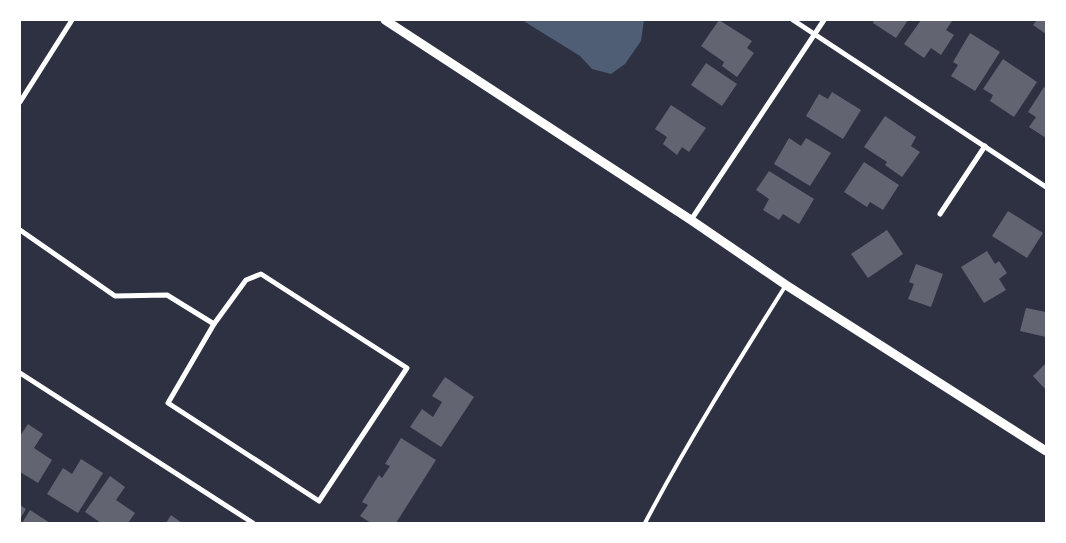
<svg xmlns="http://www.w3.org/2000/svg" width="1066" height="543" viewBox="0 0 1066 543" font-family="'Open Sans',sans-serif">
	<style>
		.water { fill: #4f5d75 }
		.building { fill: #626471 }
		.lines { fill: none; stroke-linecap: round; stroke-linejoin: round }
		.service { stroke: #fff; stroke-width: 4 }
		.minor { stroke: #fff; stroke-width: 5 }
		.tertiary { stroke: #fff; stroke-width: 9 }
	</style>
	<rect width="100%" height="100%" fill="#2d3142"/>
	<polygon class="water" points="522,20 644,20 641,41 625,64 611,74 592,69 580,56"/>
	<g class="building">
		<polygon points="719,20 752,41 747,48 754,53 737,77 722,66 724,62 701,46"/>
		<polygon points="874,20 908,20 896,38 873,23"/>
		<polygon points="921,20 952,21 946,30 954,35 941,55 931,48 924,58 904,44"/>
		<polygon points="1037,20 1046,20 1046,34 1033,25"/>
		<polygon points="970,33 1000,52 975,91 951,76 958,65 953,62"/>
		<polygon points="1003,59 1037,82 1014,117 990,101 993,95 983,89"/>
		<polygon points="706,63 737,84 722,106 691,85"/>
		<polygon points="1044,87 1046,88 1046,138 1029,127 1036,117 1028,112"/>
		<polygon points="832,92 861,110 843,139 806,116 819,94 828,99"/>
		<polygon points="671,105 706,128 689,152 682,147 677,155 663,144 667,137 655,129"/>
		<polygon points="885,116 916,137 911,146 920,152 902,177 885,165 887,162 864,147"/>
		<polygon points="789,138 801,146 806,138 831,153 810,186 774,164"/>
		<polygon points="864,162 899,185 883,210 870,202 867,207 844,192"/>
		<polygon points="769,171 814,199 799,224 783,214 779,220 763,210 769,199 756,190"/>
		<polygon points="1008,211 1043,233 1027,258 992,236"/>
		<polygon points="887,230 903,254 868,278 851,254"/>
		<polygon points="987,251 995,264 999,261 1007,273 999,279 1006,290 984,303 961,267"/>
		<polygon points="916,264 943,274 931,307 908,299 914,284 909,282"/>
		<polygon points="1026,308 1046,312 1046,337 1020,331"/>
		<polygon points="1046,363 1046,390 1033,376"/>
		<polygon points="445,377 474,397 441,447 410,427 422,409 433,417 442,402 432,396"/>
		<polygon points="28,424 43,434 34,448 52,460 38,483 20,472 20,436"/>
		<polygon points="401,438 436,460 396,523 371,523 360,516 368,505 362,502 379,475 382,478 390,466 385,464"/>
		<polygon points="81,459 103,473 78,513 47,494 63,468 72,474"/>
		<polygon points="110,476 125,487 116,500 135,513 128,523 101,523 85,512"/>
		<polygon points="20,505 26,509 20,519"/>
		<polygon points="30,510 50,523 22,523"/>
		<polygon points="171,515 182,523 166,523"/>
	</g>
	<g class="lines">
		<path class="service" d="M645 523C688 441 737 363 786 285"/>
		<g class="minor">
			<polyline points="793,20 1046,187"/>
			<polyline points="20,102 72,20"/>
			<polyline points="940,214 985,146"/>
			<polyline points="691,220 824,20"/>
			<polyline points="20,230 115,296 167,295 214,324"/>
			<polygon points="261,274 407,368 319,501 168,403 214,324 246,280"/>
			<polyline points="20,373 253,523"/>
		</g>
		<polyline class="tertiary" points="385,20 691,220 786,285 1046,451"/>
	</g>
	<rect width="1066" height="543" fill="none" stroke="#ffffff" stroke-width="42"/>
</svg>
